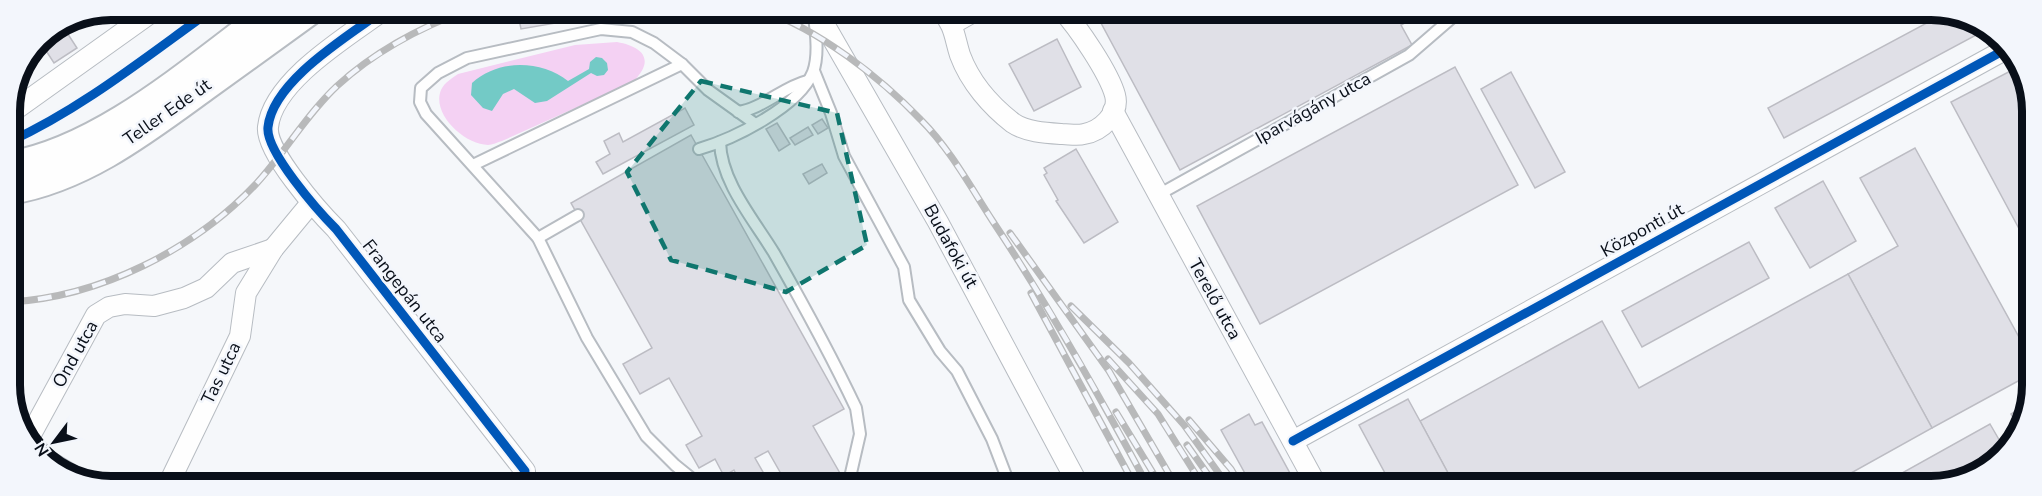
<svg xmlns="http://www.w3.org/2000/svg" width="2042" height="496" viewBox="0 0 2042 496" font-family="'Nunito Sans',sans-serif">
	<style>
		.green { fill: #f4d1f3 }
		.water { fill: #73cac6 }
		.building { fill: #e0e0e7; stroke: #bcbcc3; stroke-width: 1.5 }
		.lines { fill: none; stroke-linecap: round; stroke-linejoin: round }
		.lane-casing { stroke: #b7bcc2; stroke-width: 14 }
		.street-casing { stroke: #b7bcc2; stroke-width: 22 }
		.secondary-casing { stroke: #b7bcc2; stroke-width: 32 }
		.lane { stroke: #fefefe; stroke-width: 10 }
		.street { stroke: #fefefe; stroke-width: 20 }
		.secondary { stroke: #fefefe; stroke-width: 28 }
		.rail-casing { stroke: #b8b9ba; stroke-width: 7 }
		.rail { stroke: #f3f6fc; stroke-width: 4.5; stroke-dasharray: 14; stroke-linecap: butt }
		.cycleway-casing { stroke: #f3f6fc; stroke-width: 13 }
		.cycleway { stroke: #0057b8; stroke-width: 9 }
		.marked { fill: #0f766e; fill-opacity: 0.2; stroke: #0f766e; stroke-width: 4.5; stroke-dasharray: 12 8; stroke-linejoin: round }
		.labels { text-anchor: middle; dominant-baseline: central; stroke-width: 5; stroke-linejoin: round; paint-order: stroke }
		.street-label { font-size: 18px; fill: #090f19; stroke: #f3f6fc }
		.rim { fill: none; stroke: #090f19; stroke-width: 8 }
	</style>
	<rect width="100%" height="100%" fill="#f5f7fa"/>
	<path class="green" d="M617 42C644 47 655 60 633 82L502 141C498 142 492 145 488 145 465 145 431 114 441 90 445 82 451 79 458 74L575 45Z"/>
	<path class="water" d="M596 57 602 58 607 63 608 70 604 75 597 76 591 73 547 101 535 103 514 89 503 94 492 111 483 108 471 95 472 83C498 59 541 60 568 81L589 69 590 62Z"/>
	<g class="building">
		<polygon points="546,9 553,9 556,23 521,29 518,14"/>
		<polygon points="1094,10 1428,10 1401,25 1412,45 1180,170"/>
		<polygon points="1715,11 1742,11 1721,22"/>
		<polygon points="1949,11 1976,24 1980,33 1784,138 1768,108"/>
		<polygon points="56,28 58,31 64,28 77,48 54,63 39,40"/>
		<polygon points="1057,39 1081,87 1034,111 1009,64"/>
		<polygon points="1455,67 1518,185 1260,324 1197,206"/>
		<polygon points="2018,67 2031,91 2031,251 1951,102"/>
		<polygon points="1511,72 1565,172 1535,188 1481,89"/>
		<polygon points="685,108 694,125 603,174 596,162 610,154 604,141 619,133 623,142"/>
		<polygon points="822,119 828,128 818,134 812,125"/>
		<polygon points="777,123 790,144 779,151 766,129"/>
		<polygon points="808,127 813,135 795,145 790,138"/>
		<polygon points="691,135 844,409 813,426 841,475 822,486 788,486 768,451 755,458 771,486 742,486 734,470 724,476 715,459 699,468 686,445 702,436 669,378 640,394 623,364 652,348 571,203"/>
		<polygon points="1915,148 2031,359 2031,374 1932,428 1848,274 1898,246 1860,178"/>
		<polygon points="1076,149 1118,222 1084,243 1056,201 1058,200 1044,175 1047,173 1044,168"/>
		<polygon points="822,164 827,173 809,184 803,174"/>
		<polygon points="1823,181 1856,241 1810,268 1775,208"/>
		<polygon points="1749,242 1769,278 1642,347 1622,311"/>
		<polygon points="1848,274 1932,428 1826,487 1455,486 1420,421 1602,321 1639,388"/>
		<polygon points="1408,399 1420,421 1455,486 1392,486 1359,425"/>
		<polygon points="2031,402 2031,405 2018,427 2011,414"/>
		<polygon points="1249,414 1255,425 1262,422 1297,486 1252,486 1221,430"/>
		<polygon points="1990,424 2005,450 1937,487 1909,487 1902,473"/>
	</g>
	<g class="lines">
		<defs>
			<g id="lane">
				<polyline points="814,71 831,113 844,156 904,267 909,300 940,351 957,371 992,439 1010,486"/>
				<path d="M738 112C762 109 783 87 807 81"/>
				<path d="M720 142C721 182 754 220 774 253 803 304 831 355 856 408L860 434 848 486"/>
				<path d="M699 149C733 139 799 107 813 72 819 56 816 33 814 16"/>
				<polyline points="473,165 682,64"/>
				<polyline points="1158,195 1409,55 1461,10"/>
				<polyline points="538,238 578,215"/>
				<polyline points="850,478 894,486"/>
				<polyline points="701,486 675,465 646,436 587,338 538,238 426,114 420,102 421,88 438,73 467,58 601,29 632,32 654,43 682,64 708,90 754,123"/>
			</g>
			<g id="street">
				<path d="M385 9C350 35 273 80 268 127 265 151 319 212 336 229L525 471"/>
				<polyline points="816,10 938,222 1079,486"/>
				<path d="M941 10C955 26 954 36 960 55 970 82 991 106 1013 123 1026 132 1046 133 1062 134 1069 134 1077 136 1084 134 1101 131 1120 114 1115 95 1109 73 1078 27 1062 10"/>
				<polyline points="952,24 977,10"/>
				<polyline points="1113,111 1317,486"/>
				<polyline points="9,114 156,9"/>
				<polyline points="29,438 96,315 109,307 125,304 154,306 184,298 206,288 232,263 273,249"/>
				<polyline points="1293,441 2008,48"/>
				<polyline points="37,454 72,475"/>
				<polyline points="168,485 240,336 246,293 273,249 311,203"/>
			</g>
			<g id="secondary">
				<path d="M10 166C106 149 196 66 275 9"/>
				<path d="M10 190C83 178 145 130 204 87 240 61 276 35 312 9"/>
			</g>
		</defs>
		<use href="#lane" class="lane-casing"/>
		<use href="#street" class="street-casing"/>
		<use href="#secondary" class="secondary-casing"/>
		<use href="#lane" class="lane"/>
		<use href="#street" class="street"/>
		<use href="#secondary" class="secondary"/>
		<defs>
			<g id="rail">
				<path d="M762 10C818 29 880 77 921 120 950 149 970 186 992 220 1049 306 1099 395 1148 486"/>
				<polyline points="1010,233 1109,371 1176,486"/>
				<polyline points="1031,293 1135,486"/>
				<path d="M10 302C100 297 195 249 256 184 284 154 306 115 337 86 374 52 423 26 470 9"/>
				<polyline points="1071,306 1129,363 1184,425 1228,486"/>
				<polyline points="1108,359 1158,414 1203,486"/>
				<polyline points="1116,412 1161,486"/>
				<polyline points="1189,420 1231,469 1241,486"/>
				<polyline points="1187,445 1216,486"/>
			</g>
		</defs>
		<use href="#rail" class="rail-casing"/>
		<use href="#rail" class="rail"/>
		<defs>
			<g id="cycleway">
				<path d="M385 9C350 35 273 80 268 127 265 151 319 212 336 229L525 471"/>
				<path d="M9 142C83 108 147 56 213 9"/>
				<polyline points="1293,441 2008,48"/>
			</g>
		</defs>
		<use href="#cycleway" class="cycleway-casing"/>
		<use href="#cycleway" class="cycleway"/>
	</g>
	<path class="marked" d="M701 81 837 113 867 245 786 292 671 260 627 172Z"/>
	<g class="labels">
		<g class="street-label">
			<text transform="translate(1313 108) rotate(-29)">Iparvágány utca</text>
			<text transform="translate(167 112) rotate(-35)">Teller Ede út</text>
			<text transform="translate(1642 230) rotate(-29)">Központi út</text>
			<text transform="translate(951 246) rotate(61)">Budafoki út</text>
			<text transform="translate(405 291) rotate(52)">Frangepán utca</text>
			<text transform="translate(1215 299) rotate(61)">Terelő utca</text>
			<text transform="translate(75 354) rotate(-61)">Ond utca</text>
			<text transform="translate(221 373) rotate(-64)">Tas utca</text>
		</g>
	</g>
	<path d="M0 0H2042V496H0ZM111 20H1931A91 91 0 0 1 2022 111V385A91 91 0 0 1 1931 476H111A91 91 0 0 1 20 385V111A91 91 0 0 1 111 20Z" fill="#f3f6fc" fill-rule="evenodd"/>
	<path class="rim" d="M111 20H1931A91 91 0 0 1 2022 111V385A91 91 0 0 1 1931 476H111A91 91 0 0 1 20 385V111A91 91 0 0 1 111 20Z"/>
	<g transform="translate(54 442) rotate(238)" stroke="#f3f6fc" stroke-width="4.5" paint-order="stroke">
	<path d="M0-4.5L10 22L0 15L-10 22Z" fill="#090f19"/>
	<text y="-9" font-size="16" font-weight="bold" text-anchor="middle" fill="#090f19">N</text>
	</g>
</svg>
